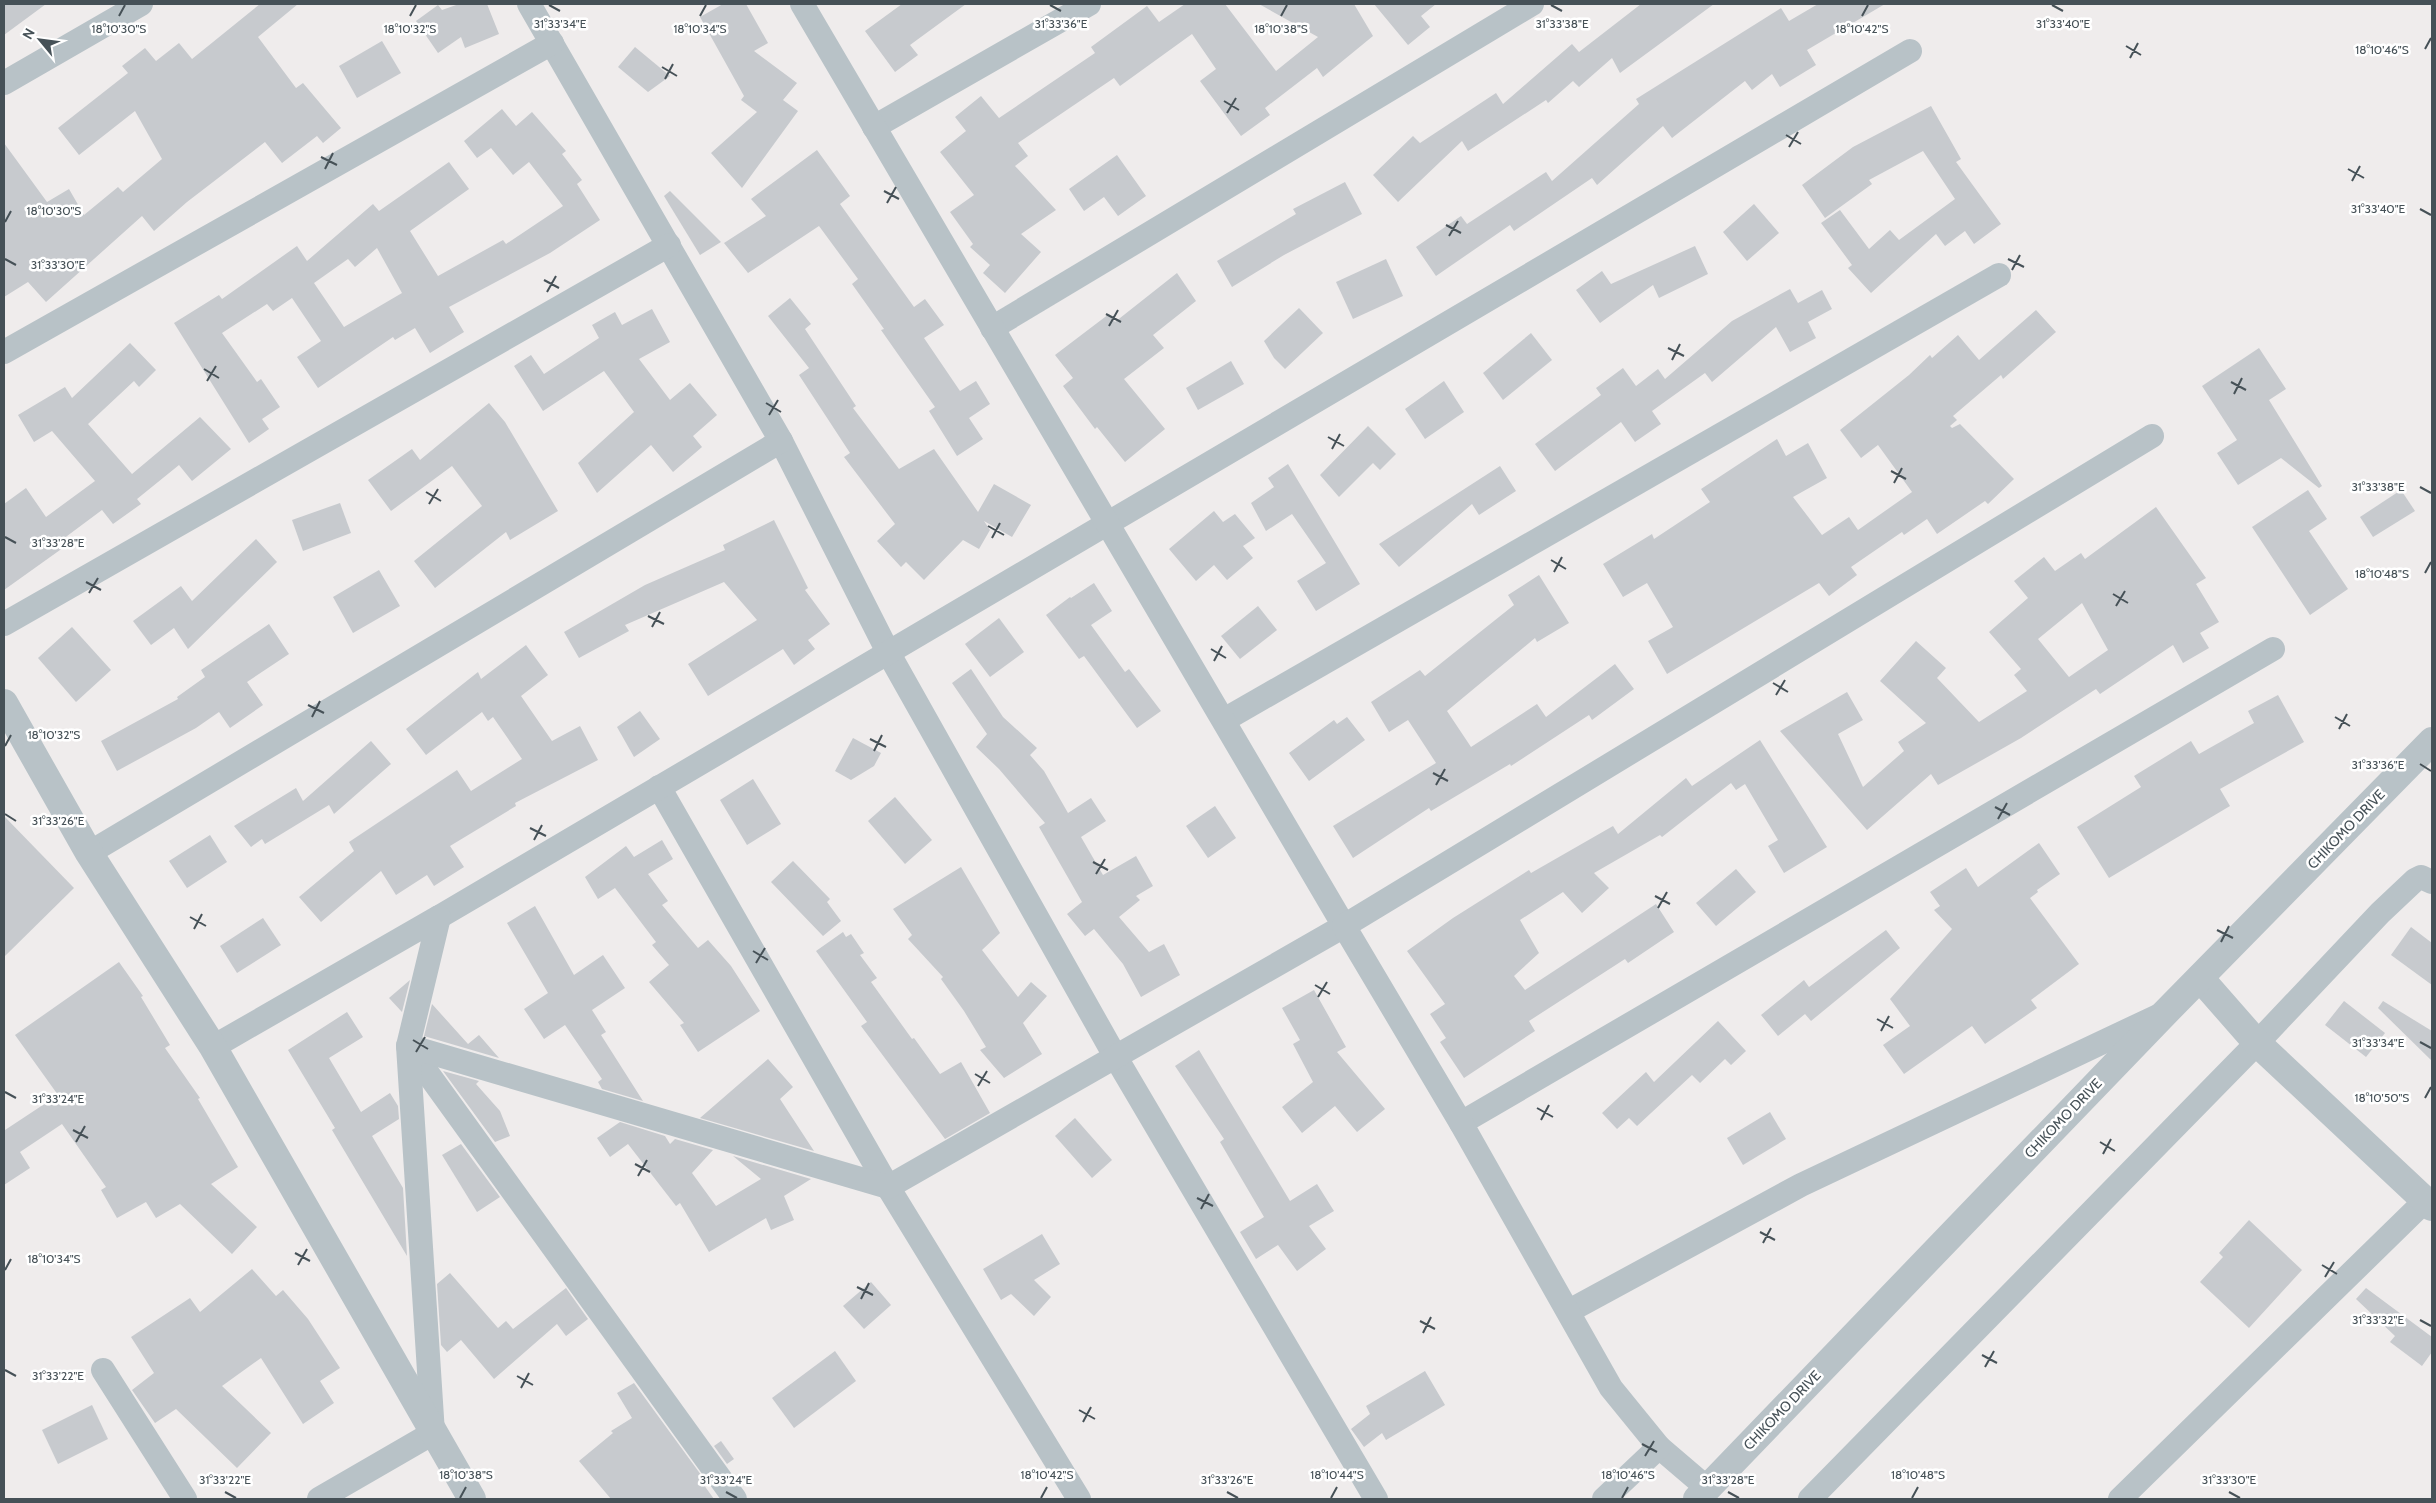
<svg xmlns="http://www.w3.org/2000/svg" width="2436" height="1503" viewBox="0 0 2436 1503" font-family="Cabin,sans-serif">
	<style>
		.building { fill: #c7cace; fill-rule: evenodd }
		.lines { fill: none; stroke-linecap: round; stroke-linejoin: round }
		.minor { stroke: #b8c2c7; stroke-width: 24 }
		.tertiary { stroke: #b8c2c7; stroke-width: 28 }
		.ticks { fill: none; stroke: #465157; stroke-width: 2 }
		.labels { text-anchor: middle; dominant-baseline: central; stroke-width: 5; stroke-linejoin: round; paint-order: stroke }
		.street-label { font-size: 14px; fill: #465157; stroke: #fff }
		.ticks-label { font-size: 12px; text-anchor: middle; fill: #465157; stroke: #fff; stroke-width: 5; stroke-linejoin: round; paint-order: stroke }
	</style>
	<rect width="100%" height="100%" fill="#efecec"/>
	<g class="building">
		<polygon points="4,4 46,4 4,35"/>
		<polygon points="260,4 298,4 258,37 296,88 303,83 341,128 323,143 317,136 282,163 265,142 187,202 154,231 142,216 46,302 28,282 4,297 4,143 47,202 69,189 84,215 118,187 123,192 162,159 135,111 79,155 58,128 128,73 122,66 145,48 156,61 179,43 192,59"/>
		<polygon points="459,4 487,4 499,34 465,48 461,37 438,53 416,21 438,5 442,10"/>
		<polygon points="723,4 746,4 768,43 754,51 797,83 783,100 798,111 742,188 711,153 757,112 741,100 744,96 700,17"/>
		<polygon points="902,4 966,4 910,45 918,55 895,72 865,31"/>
		<polygon points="1185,4 1225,4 1276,71 1318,37 1259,4 1354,4 1373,36 1323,77 1317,68 1265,108 1270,115 1241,136 1200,81 1216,69 1192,34 1120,86 1114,78 1018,143 1028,156 1015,166 1056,210 1021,234 1041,252 1005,293 983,273 990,265 970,247 973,244 950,212 974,195 940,152 966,131 955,117 981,96 999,118 1095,53 1091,47 1147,6 1159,22"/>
		<polygon points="1374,4 1436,4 1421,16 1430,27 1408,45"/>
		<polygon points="1641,4 1714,4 1620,73 1612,58 1579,87 1573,81 1548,103 1546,100 1468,151 1462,141 1398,202 1373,175 1413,136 1420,143 1496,93 1503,104 1572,44 1579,52"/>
		<polygon points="1818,4 1885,4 1807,50 1816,65 1780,87 1772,74 1752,90 1745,81 1672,138 1663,126 1597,185 1592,178 1514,231 1510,225 1436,276 1416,247 1461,216 1467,224 1546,172 1552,181 1639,104 1636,99 1781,8 1789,21"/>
		<polygon points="382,41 401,73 357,98 339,66"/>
		<polygon points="635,47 670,76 648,92 618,67"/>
		<polygon points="1931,106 1961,159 1956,162 2001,224 1974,244 1965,231 1945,246 1936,234 1871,293 1848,268 1852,265 1821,223 1840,210 1869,249 1890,230 1899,240 1955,199 1923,151 1869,180 1872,184 1825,218 1802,185 1853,147"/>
		<path d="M502 109 516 126 532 112 566 151 562 154 582 180 577 184 600 220 550 253 449 307 464 332 430 353 415 328 395 340 393 337 318 388 297 357 321 341 292 298 273 311 267 304 222 333 257 382 261 379 280 407 262 419 269 429 249 443 174 323 219 295 222 299 297 246 307 261 373 204 379 211 449 162 469 189 410 231 438 276 503 240 506 244 563 206 529 162 513 175 491 148 477 158 464 141ZM377 248 402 293 344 327 314 283 348 259 355 267Z"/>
		<polygon points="817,150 850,196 840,204 914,307 925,299 944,325 924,338 960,391 976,381 990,404 969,418 983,439 957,456 929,411 935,407 881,330 884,329 852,284 858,279 819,226 748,273 724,243 766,216 751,199"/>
		<polygon points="1117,155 1146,196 1118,216 1104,197 1084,211 1069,189"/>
		<polygon points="1345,182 1362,214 1284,255 1232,287 1217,261 1296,214 1293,209"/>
		<polygon points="670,191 721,242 700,255 664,196"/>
		<polygon points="1754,204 1779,233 1747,261 1723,232"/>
		<polygon points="1695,246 1708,274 1659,298 1653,285 1600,323 1576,290 1602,271 1611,284"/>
		<polygon points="1386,259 1403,296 1353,319 1336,282"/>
		<polygon points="1177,273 1196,301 1153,335 1164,348 1124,379 1165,429 1125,462 1097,427 1095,429 1063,386 1073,378 1055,355 1109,314 1115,322"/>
		<polygon points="1790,289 1798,303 1822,290 1832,309 1808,322 1816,338 1790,352 1776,327 1712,382 1705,373 1652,411 1661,424 1635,442 1621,422 1555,471 1535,444 1601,395 1596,388 1623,368 1636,386 1658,369 1665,379 1732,321"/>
		<polygon points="790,298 811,324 805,329 856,406 853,408 899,469 934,449 978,512 994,484 1031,505 1012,537 984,521 990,530 979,549 963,540 924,580 906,562 901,567 877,541 895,524 844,457 850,453 799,375 809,368 768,316"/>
		<polygon points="1299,308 1323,333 1285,369 1274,358 1264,341"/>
		<polygon points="652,309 670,342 639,359 670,400 690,383 717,415 693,436 702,447 673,472 651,445 597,493 578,463 634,412 604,371 543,411 514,366 531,355 544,374 599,338 592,325 615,312 622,325"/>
		<polygon points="2036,310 2056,332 2003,379 2001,375 1953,416 1957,420 1950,426 1952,428 1960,424 2014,479 1988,504 1985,501 1937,534 1927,519 1904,535 1902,532 1851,567 1857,575 1829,596 1819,583 1667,674 1648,641 1673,627 1647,583 1623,597 1603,564 1652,534 1654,539 1710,502 1701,489 1777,439 1786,456 1808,443 1827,478 1793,497 1822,535 1849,517 1858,530 1912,492 1878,445 1861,458 1840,430 1909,375 1930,355 1932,358 1958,335 1979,360"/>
		<polygon points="1531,333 1552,360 1503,400 1483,373"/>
		<polygon points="130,343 156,370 139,387 134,381 88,424 132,474 200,417 231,449 192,481 179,465 137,499 141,504 113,524 102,510 63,539 67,545 4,590 4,504 26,488 46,517 95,481 52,431 34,442 18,415 65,387 72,398"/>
		<polygon points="2259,348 2286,389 2269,400 2322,486 2319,488 2281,458 2238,485 2217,453 2237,440 2202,386"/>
		<polygon points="1231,361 1244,384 1198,410 1186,388"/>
		<polygon points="1444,381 1464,412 1425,439 1405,409"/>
		<polygon points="489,403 505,422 558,511 510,540 506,532 435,588 414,561 482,506 452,466 391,511 368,480 412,449 420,460"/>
		<polygon points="1368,426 1396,454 1380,470 1373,463 1339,497 1320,475"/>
		<polygon points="1288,464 1360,584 1316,611 1297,581 1326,563 1292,514 1266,531 1251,503 1274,487 1268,478"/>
		<polygon points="1500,466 1516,491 1479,515 1472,504 1399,567 1379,544"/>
		<polygon points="2308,490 2327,519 2309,531 2348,589 2310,615 2252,527"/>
		<polygon points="2401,490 2415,511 2373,537 2360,517"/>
		<polygon points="340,503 351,533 303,551 292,520"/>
		<path d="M2156 507 2206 578 2196 584 2219 622 2200 633 2209 648 2183 663 2173 645 2100 694 2096 689 2021 738 1938 785 1931 774 1867 830 1780 731 1847 692 1863 720 1838 734 1863 787 1904 751 1898 742 1926 723 1880 681 1916 641 1946 668 1937 678 1979 722 2027 691 2014 675 2021 669 1989 632 2028 598 2014 581 2044 557 2055 571 2081 553 2085 559ZM2082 603 2108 650 2069 677 2038 639Z"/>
		<polygon points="1214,511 1223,522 1235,514 1255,538 1243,546 1253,558 1227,580 1214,565 1196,581 1169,549"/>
		<polygon points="774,520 808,588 805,590 830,624 808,640 815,649 794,665 783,649 708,696 688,664 757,620 724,582 625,625 629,631 579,658 564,632 645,585 725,550 723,545"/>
		<polygon points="256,539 277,562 188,649 174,628 151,645 133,621 181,586 192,601"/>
		<polygon points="379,570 400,606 353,633 333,597"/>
		<polygon points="1539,575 1569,623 1537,642 1535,638 1447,711 1471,747 1537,704 1546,717 1615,664 1634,689 1592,720 1589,715 1511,766 1510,764 1431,811 1429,808 1353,858 1333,826 1436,763 1408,720 1389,732 1371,702 1420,670 1425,676 1514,605 1508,595"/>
		<polygon points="1094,583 1112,611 1091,625 1125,672 1129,669 1161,711 1137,728 1084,656 1079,659 1046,615 1070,597 1071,598"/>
		<polygon points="1258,606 1277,630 1240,659 1221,636"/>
		<polygon points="999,618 1024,652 990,677 965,644"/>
		<polygon points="269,624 289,654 247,682 263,705 230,728 219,712 196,728 117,771 101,741 178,699 177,697 205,677 201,670"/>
		<polygon points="72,627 111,670 76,702 38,658"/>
		<polygon points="526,645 548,675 521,696 552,741 580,726 598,760 515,803 516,806 450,846 464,867 434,886 427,875 396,895 381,871 321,922 299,897 354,851 349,842 457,770 471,791 522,759 493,717 488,721 482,712 426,755 406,729 478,672 481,679"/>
		<polygon points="971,669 1003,717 1037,748 1030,755 1044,771 1068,813 1091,798 1106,821 1081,837 1103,875 1136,856 1153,886 1136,896 1140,900 1119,917 1149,952 1164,944 1180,975 1141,997 1123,964 1094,929 1085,936 1067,914 1082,902 1039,827 1045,823 999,769 976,747 987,734 952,683"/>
		<polygon points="2278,695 2304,742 2220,789 2230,806 2109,878 2077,827 2141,787 2134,776 2191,741 2199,754 2254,723 2248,711"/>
		<polygon points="640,711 660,739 634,757 617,727"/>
		<polygon points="1347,717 1365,740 1309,781 1289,753 1334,720 1337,724"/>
		<polygon points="853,738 881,753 874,766 851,780 835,771"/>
		<polygon points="1760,740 1827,847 1784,873 1768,846 1778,840 1745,784 1736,790 1731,783 1662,837 1660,835 1594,873 1609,888 1582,913 1563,892 1520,920 1539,953 1514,976 1525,990 1656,904 1674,932 1628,963 1625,959 1529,1021 1535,1031 1464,1078 1440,1042 1446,1038 1430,1014 1445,1004 1407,951 1453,918 1529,870 1531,873 1613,826 1618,834 1686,778 1692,786"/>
		<polygon points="371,741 391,764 334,814 329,805 265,844 262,839 251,847 234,826 296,788 303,801"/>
		<polygon points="753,779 781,824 747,845 720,800"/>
		<polygon points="895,797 932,840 905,864 868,821"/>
		<polygon points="1215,806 1236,838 1208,858 1186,826"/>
		<polygon points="4,816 74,888 4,957"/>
		<polygon points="210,835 227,862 187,888 169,861"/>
		<polygon points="662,840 673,859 648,874 668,901 662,905 698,948 708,940 731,966 760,1011 698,1052 680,1025 684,1023 649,982 669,965 652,945 656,942 615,888 598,899 585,877 626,846 634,857"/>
		<polygon points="2039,843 2060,874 2037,890 2038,892 2030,898 2079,964 2031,1000 2037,1008 1985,1044 1972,1026 1904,1074 1883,1045 1910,1026 1890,999 1952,929 1934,910 1940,906 1930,892 1966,868 1978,887"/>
		<polygon points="793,861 830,899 827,902 841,921 823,936 771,882"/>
		<polygon points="961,867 1000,933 982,950 1018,997 1031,982 1047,996 1023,1023 1042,1054 1004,1078 980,1050 986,1047 964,1011 941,979 943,977 908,939 912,935 893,909"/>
		<polygon points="1736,869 1756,892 1716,926 1696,903"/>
		<polygon points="535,906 574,975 603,955 625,988 592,1010 606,1032 601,1035 643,1101 602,1089 598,1082 602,1079 565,1025 544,1039 524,1009 548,993 507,923"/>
		<polygon points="263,918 281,945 237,973 220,946"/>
		<polygon points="2411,927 2432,943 2432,985 2391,955"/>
		<polygon points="1886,930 1900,948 1811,1021 1805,1014 1778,1036 1761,1015 1804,980 1809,987"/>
		<polygon points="843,932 846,937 851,934 864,953 860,955 877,978 871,982 912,1039 914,1038 940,1074 961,1062 990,1113 945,1139 861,1026 867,1022 816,951"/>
		<polygon points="119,962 143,996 141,997 170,1045 165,1048 200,1098 198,1099 238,1167 211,1184 257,1227 232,1254 180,1204 156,1218 146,1202 117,1218 101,1190 106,1187 62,1124 20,1152 30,1168 4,1185 4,1128 5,1130 58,1095 15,1035"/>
		<polygon points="410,980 402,1012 389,998"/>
		<polygon points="1314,990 1346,1047 1337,1052 1385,1109 1357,1132 1335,1106 1302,1133 1282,1107 1313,1082 1293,1044 1300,1040 1282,1008"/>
		<polygon points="2344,1001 2385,1033 2366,1057 2325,1025"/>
		<polygon points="2383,1001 2432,1031 2432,1061 2378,1008"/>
		<polygon points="432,1004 468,1044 479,1035 499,1058 424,1036"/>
		<polygon points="347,1012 363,1037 329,1058 361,1112 390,1093 398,1106 399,1119 372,1136 403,1188 407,1256 332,1130 335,1128 288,1050"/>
		<polygon points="1718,1021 1746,1051 1731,1065 1725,1059 1700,1083 1692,1075 1637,1126 1629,1118 1617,1129 1602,1113 1646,1072 1654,1082"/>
		<polygon points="1199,1050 1290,1201 1317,1184 1334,1211 1309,1226 1326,1249 1297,1271 1278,1245 1256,1259 1240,1232 1264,1217 1220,1142 1224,1139 1175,1066"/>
		<polygon points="768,1059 793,1087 780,1099 814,1151 700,1118"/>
		<polygon points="443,1071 479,1081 476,1084 500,1111 510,1136 495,1142"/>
		<polygon points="1770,1112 1786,1139 1743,1165 1727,1138"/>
		<polygon points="1075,1118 1112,1160 1092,1178 1055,1136"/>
		<polygon points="620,1122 665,1136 670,1144 675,1139 713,1150 692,1173 716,1206 761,1179 733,1156 811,1179 784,1196 794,1220 771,1230 766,1218 709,1252 680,1203 676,1206 628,1144 610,1157 597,1138"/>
		<polygon points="461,1144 500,1197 477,1212 442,1155"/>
		<polygon points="2249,1220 2302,1270 2249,1328 2200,1282 2223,1257 2219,1253"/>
		<polygon points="1042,1234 1060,1264 1034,1280 1051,1297 1034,1316 1011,1294 1001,1300 983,1269"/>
		<polygon points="252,1269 276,1296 283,1290 308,1319 340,1368 320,1381 334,1403 303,1424 261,1358 222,1386 271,1433 237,1468 176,1409 155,1423 132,1390 154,1373 131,1337 190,1298 200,1312"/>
		<polygon points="450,1273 498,1328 506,1321 513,1329 566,1288 588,1319 566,1336 557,1324 494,1379 461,1340 447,1352 441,1345 437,1284"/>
		<polygon points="871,1282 891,1305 864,1329 843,1306"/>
		<polygon points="2366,1288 2432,1337 2432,1352 2422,1366 2390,1342 2395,1336 2356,1299"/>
		<polygon points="835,1351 856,1381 794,1428 772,1398"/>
		<polygon points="1425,1371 1445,1405 1386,1440 1382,1433 1364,1447 1351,1429 1370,1414 1366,1406"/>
		<polygon points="634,1383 704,1479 701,1481 714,1499 611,1499 579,1461 613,1433 611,1431 632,1418 617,1393"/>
		<polygon points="92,1405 108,1439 58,1464 42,1430"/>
		<polygon points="721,1441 734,1459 727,1464 714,1446"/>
	</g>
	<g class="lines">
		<g class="minor">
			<polyline points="529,4 781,441 889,654 1115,1056 1376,1499"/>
			<polyline points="4,83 141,4"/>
			<polyline points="874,127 1089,4"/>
			<polyline points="992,328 1532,4"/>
			<polyline points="4,352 552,43"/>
			<polyline points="4,624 669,245"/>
			<polyline points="1224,720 1999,275"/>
			<polyline points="659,787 888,1187 1079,1499"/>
			<polyline points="89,853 781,441"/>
			<polyline points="439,917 1910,51"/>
			<polyline points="213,1047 439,917 408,1046 735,1499"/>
			<polyline points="1461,1123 2273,649"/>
			<polyline points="1569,1311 1801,1185 2160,1015"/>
			<polyline points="103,1370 185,1499"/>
			<polyline points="1659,1447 1707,1488"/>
			<polyline points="319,1499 433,1433 408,1046 888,1187 1344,926 802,4"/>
			<polyline points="1604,1499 1659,1447 1611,1388 1461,1123 1344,926 2152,436"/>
			<polyline points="1810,1499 2257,1043 2380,913 2415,880 2421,877 2432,882"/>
			<polyline points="2120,1499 2426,1200"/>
		</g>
		<g class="tertiary">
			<polyline points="4,703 89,853 213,1047 472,1499"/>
			<polyline points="2200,978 2257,1043 2432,1207"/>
			<polyline points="1697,1499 2165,1013 2432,741"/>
		</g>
	</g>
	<path class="ticks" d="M549 5 560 11M1050 5 1061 11M1551 5 1562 11M2052 5 2063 11M119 16 125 5M410 16 416 5M700 16 706 5M1281 16 1287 5M1862 16 1868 5M2126 46 2141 55M2425 49 2431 38M2130 58 2138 43M662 67 677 76M665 79 673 64M1224 101 1239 110M1227 113 1236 98M1786 135 1801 144M1789 147 1798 132M321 157 337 165M325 169 333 153M2348 169 2364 178M2352 181 2360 166M884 191 899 199M887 203 896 187M2420 209 2431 215M5 222 11 211M1446 225 1461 233M1449 236 1458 221M5 259 16 265M2008 259 2024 267M2012 270 2020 255M544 280 559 288M547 292 556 276M1106 314 1121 322M1109 326 1118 310M1668 348 1684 356M1672 360 1680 344M204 369 219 378M207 381 216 366M2231 382 2246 390M2234 394 2242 378M766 403 781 412M769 415 778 400M1328 437 1344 446M1332 449 1340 434M1891 471 1906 479M1894 483 1902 468M2420 487 2431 493M426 492 441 501M429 504 438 489M988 526 1004 535M5 537 16 543M992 538 1000 523M1551 560 1566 569M1554 572 1562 557M2425 573 2431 562M86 582 101 590M89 593 98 578M2113 594 2128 603M2116 606 2125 591M648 616 664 624M652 627 660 612M1211 649 1226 658M1214 661 1222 646M1773 683 1788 692M1776 695 1785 680M308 705 324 713M312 717 320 701M2335 717 2350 726M2339 729 2347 714M870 739 886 747M5 746 11 735M874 751 882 735M2420 764 2431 771M1433 773 1448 781M1436 785 1445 769M1995 807 2010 815M5 814 16 821M1998 819 2007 803M530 828 546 836M534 840 542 825M1093 862 1108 870M1096 874 1105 859M1655 896 1670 904M1658 908 1667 892M190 917 206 926M194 929 202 914M2217 930 2233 938M2221 942 2229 926M753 951 768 960M756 963 765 948M1315 985 1330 994M1318 997 1327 982M1877 1019 1893 1028M1881 1031 1889 1016M413 1040 428 1049M2420 1042 2431 1048M416 1052 425 1037M975 1074 990 1083M978 1086 987 1071M5 1092 16 1098M2425 1098 2431 1087M1537 1108 1553 1117M1541 1120 1549 1105M73 1130 88 1138M76 1142 85 1126M2100 1142 2115 1151M2103 1154 2111 1139M635 1164 650 1172M638 1176 647 1160M1197 1198 1213 1206M1201 1209 1209 1194M1760 1232 1775 1240M1763 1243 1771 1228M295 1253 310 1261M298 1265 307 1249M2322 1265 2337 1274M5 1270 11 1259M2325 1277 2334 1262M857 1287 873 1295M861 1299 869 1283M2420 1320 2431 1326M1420 1321 1435 1329M1423 1333 1431 1317M1982 1355 1997 1363M1985 1367 1994 1351M5 1370 16 1376M517 1376 533 1385M521 1388 529 1373M1079 1410 1095 1419M1083 1422 1091 1407M1642 1444 1657 1452M1645 1456 1654 1441M225 1492 236 1498M726 1492 737 1498M1227 1492 1238 1498M1728 1492 1739 1498M2229 1492 2240 1498M460 1498 466 1487M1041 1498 1047 1487M1331 1498 1337 1487M1622 1498 1628 1487M1912 1498 1918 1487"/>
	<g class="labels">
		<g class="street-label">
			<text transform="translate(2346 829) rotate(-46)">CHIKOMO DRIVE</text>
			<text transform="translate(2063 1118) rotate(-46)">CHIKOMO DRIVE</text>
			<text transform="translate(1782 1410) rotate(-46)">CHIKOMO DRIVE</text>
		</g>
	</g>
	<g class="ticks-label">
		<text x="560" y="28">31°33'34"E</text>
		<text x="1061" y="28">31°33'36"E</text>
		<text x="1562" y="28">31°33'38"E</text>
		<text x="2063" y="28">31°33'40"E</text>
		<text x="119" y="33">18°10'30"S</text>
		<text x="410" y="33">18°10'32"S</text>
		<text x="700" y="33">18°10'34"S</text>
		<text x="1281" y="33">18°10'38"S</text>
		<text x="1862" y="33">18°10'42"S</text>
		<text x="2382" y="54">18°10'46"S</text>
		<text x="2378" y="213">31°33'40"E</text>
		<text x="54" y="215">18°10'30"S</text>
		<text x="58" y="269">31°33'30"E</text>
		<text x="2378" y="491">31°33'38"E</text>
		<text x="58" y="547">31°33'28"E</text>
		<text x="2382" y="578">18°10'48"S</text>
		<text x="54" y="739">18°10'32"S</text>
		<text x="2378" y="769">31°33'36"E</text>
		<text x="58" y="825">31°33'26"E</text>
		<text x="2378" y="1047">31°33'34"E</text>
		<text x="2382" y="1102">18°10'50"S</text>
		<text x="58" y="1103">31°33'24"E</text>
		<text x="54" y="1263">18°10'34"S</text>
		<text x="2378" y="1324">31°33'32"E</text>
		<text x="58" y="1380">31°33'22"E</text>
		<text x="466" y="1479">18°10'38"S</text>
		<text x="1047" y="1479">18°10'42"S</text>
		<text x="1337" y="1479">18°10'44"S</text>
		<text x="1628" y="1479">18°10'46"S</text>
		<text x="1918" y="1479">18°10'48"S</text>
		<text x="225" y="1484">31°33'22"E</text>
		<text x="726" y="1484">31°33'24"E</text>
		<text x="1227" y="1484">31°33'26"E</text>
		<text x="1728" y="1484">31°33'28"E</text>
		<text x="2229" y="1484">31°33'30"E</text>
	</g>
	<rect width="2436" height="1503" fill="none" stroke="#465157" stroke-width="10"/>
	<g transform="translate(40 40) rotate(299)" stroke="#ffffff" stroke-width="4" paint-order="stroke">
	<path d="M0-4L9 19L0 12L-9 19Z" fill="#465157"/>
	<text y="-8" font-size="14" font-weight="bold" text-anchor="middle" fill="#465157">N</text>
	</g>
</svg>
